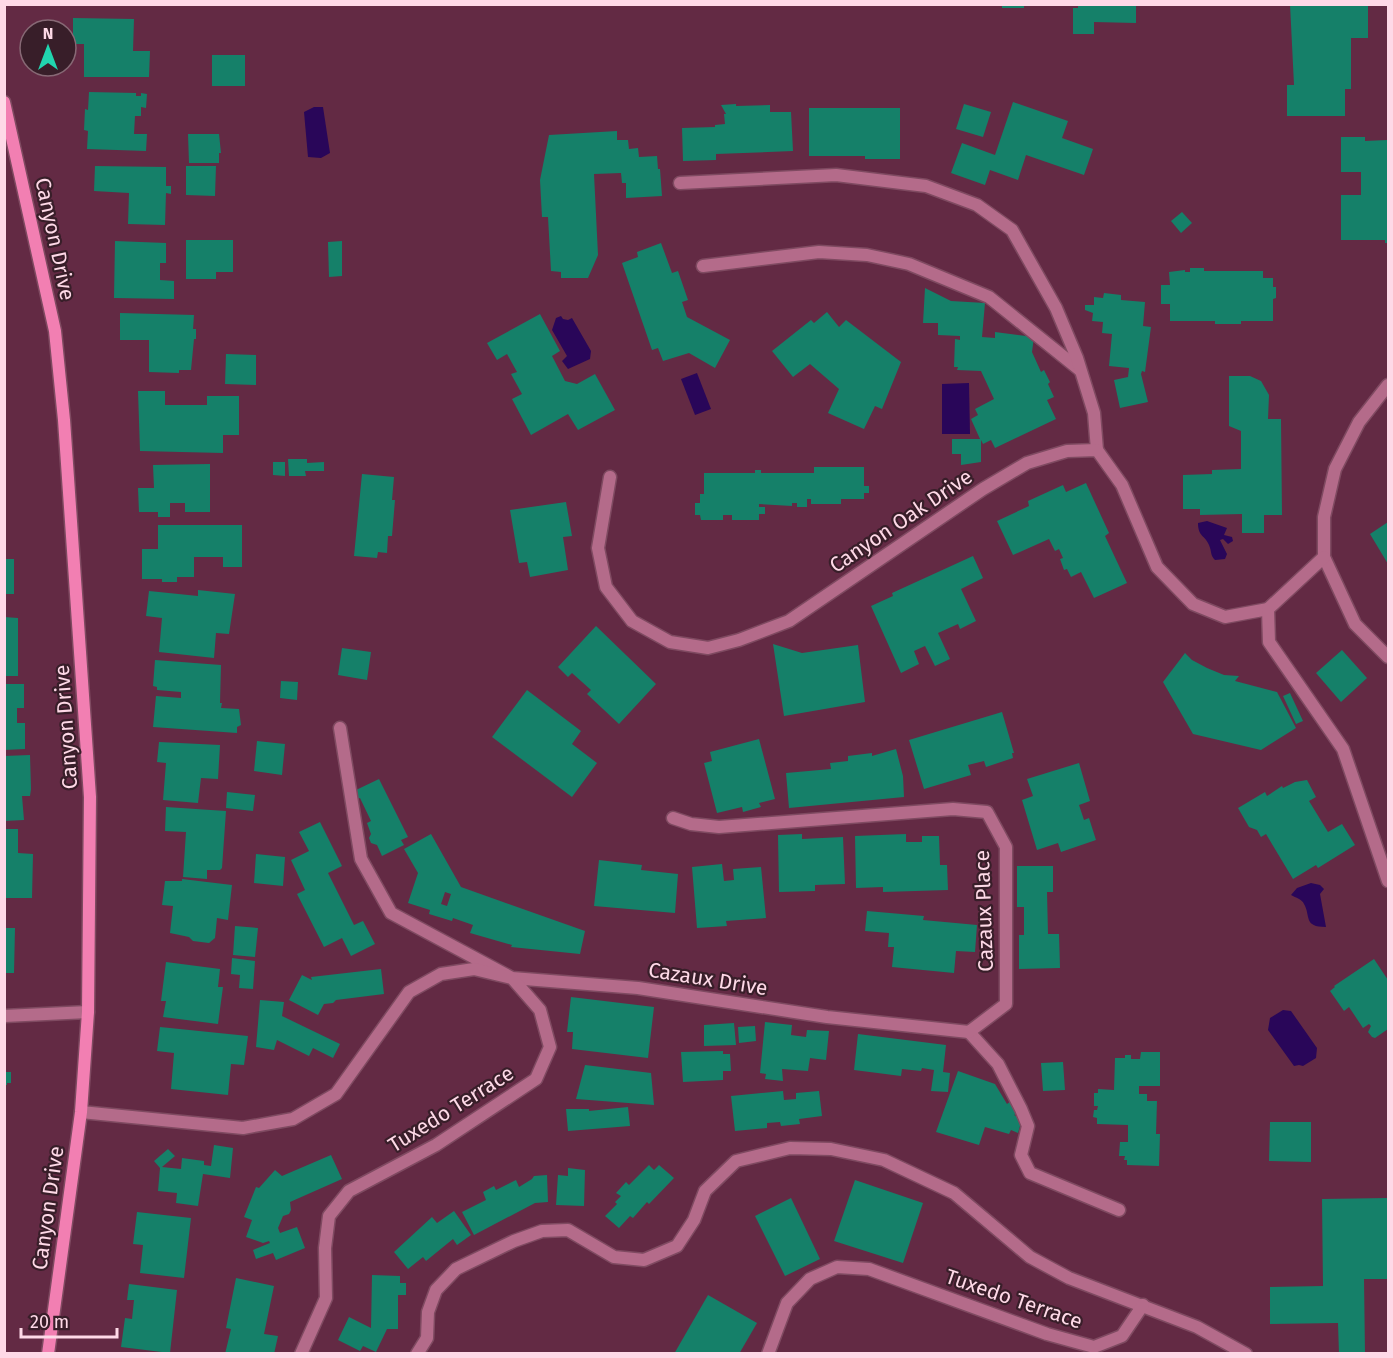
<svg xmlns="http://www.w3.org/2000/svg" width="1393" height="1358" viewBox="0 0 1393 1358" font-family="'Fira Sans',sans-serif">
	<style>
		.water { fill: #290659 }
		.building { fill: #158069; fill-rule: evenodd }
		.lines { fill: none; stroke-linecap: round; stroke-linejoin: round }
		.lane-casing { stroke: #7f4a61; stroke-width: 15 }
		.street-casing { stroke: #7f4a61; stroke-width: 15 }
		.secondary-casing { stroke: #7f4a61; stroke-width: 15 }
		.lane { stroke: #b46b8a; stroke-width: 12 }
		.street { stroke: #b46b8a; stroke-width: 12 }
		.secondary { stroke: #f27fb2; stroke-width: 12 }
		.labels { text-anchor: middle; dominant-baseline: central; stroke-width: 4.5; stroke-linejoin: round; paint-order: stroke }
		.street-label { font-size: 21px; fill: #fed9e7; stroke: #381e29 }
	</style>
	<rect width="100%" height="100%" fill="#632a44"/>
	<g class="water">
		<polygon points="314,107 323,107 330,153 321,158 308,157 304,112"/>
		<polygon points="561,316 563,319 568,320 572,318 591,351 590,359 568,369 562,361 567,356 552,330 556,318"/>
		<polygon points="697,373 711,409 695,415 681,379"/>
		<polygon points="969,383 970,434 942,434 942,384"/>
		<path d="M1207 521 1227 528 1224 535 1232 537 1233 541 1228 544 1223 539 1220 540 1227 554 1225 559 1215 560C1210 555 1212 552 1209 545 1205 535 1198 537 1198 523Z"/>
		<path d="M1311 883 1320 885 1324 889 1320 894 1326 927C1303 927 1311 916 1304 904 1302 899 1296 898 1291 895L1297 888Z"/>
		<polygon points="1283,1010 1291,1011 1317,1048 1316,1058 1303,1066 1299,1065 1294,1066 1268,1030 1270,1018"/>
	</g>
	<g class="building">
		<rect x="1002" y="4" width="22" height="4"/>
		<polygon points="1078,4 1136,4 1136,23 1094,22 1094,34 1073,34 1073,8 1078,8"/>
		<polygon points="1290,4 1368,4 1368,38 1351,38 1351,89 1345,89 1345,116 1287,116 1287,85 1294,85"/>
		<polygon points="73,18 134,19 133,51 150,51 149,77 84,77 84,44 73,44"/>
		<rect x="212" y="55" width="33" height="31"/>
		<polygon points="89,92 136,93 136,96 141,96 141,93 147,94 146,108 141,107 141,116 135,116 134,134 147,134 146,151 87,149 88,131 84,130 85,109 88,110"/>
		<polygon points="1013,102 1068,121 1062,138 1093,149 1084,175 1026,155 1018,180 990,170 985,185 951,173 962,143 995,155"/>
		<polygon points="736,104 736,106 770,105 770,112 791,112 793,151 716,154 716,160 683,161 682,128 715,127 715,125 725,124 724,114 726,114 721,105"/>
		<polygon points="964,104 991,112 983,137 956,129"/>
		<polygon points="809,108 900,108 900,159 865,159 865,156 809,156"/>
		<polygon points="617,131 617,140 628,140 629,149 638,148 639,157 657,156 658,169 660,169 662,196 626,198 626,183 622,183 621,173 594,174 598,255 588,278 561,278 561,272 551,271 548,217 542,217 540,180 549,135"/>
		<polygon points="188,134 219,134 221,153 219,153 219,163 189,163"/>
		<polygon points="1341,137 1365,137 1365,141 1387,140 1388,243 1385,243 1385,240 1341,240 1341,195 1361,195 1361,172 1341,172"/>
		<polygon points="95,166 166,167 166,186 171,186 171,194 166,193 165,225 128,224 129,193 94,191"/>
		<polygon points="186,166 216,166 215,196 186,195"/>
		<polygon points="1182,212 1192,223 1181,233 1171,221"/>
		<polygon points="186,240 233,240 233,272 216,272 216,279 186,279"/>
		<polygon points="115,241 166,243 166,263 160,263 160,280 174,281 174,299 114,298"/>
		<polygon points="342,241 342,276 329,277 328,242"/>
		<polygon points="661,243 672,273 678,271 688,300 682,302 687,317 730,340 715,368 689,353 663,361 658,348 652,350 622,263 638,257 637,252"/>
		<polygon points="1190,268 1204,268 1204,271 1263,271 1263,278 1273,278 1273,287 1276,287 1276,298 1273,299 1273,321 1241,321 1241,324 1215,324 1215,321 1170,321 1170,304 1161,304 1161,285 1170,285 1169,272 1185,270 1185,272 1190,272"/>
		<polygon points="925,288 951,301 985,303 982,337 995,338 995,332 1034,337 1032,352 1041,372 1044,370 1050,382 1048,384 1054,397 1047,400 1056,419 995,448 991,440 983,444 981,440 981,462 961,465 961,454 952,454 952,439 980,439 971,419 978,415 975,409 994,399 981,371 957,370 958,367 954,367 955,339 960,340 960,336 938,335 938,323 923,323"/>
		<polygon points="1104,293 1121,295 1121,300 1145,302 1143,326 1151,327 1145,372 1142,371 1141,374 1148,402 1120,408 1114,380 1128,377 1129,368 1109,366 1112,334 1102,333 1103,322 1092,321 1093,313 1085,310 1085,305 1094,305 1094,297 1103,298"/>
		<polygon points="827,312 839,327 846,320 901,362 882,409 875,406 864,429 828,413 839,389 810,364 793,377 772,351 811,320 814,323"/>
		<polygon points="120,313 194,315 193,329 196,329 196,339 194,339 191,370 179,370 179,373 149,372 149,340 120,340"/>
		<polygon points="540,314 560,351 552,356 565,381 577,384 595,374 615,410 578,430 568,414 531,435 512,399 522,394 511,374 517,372 507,354 497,360 487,343"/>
		<polygon points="226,354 256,355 256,385 225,384"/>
		<polygon points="1229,376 1250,376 1261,381 1269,395 1268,419 1281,419 1282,515 1264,515 1264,533 1242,533 1242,514 1200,515 1200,509 1183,509 1183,475 1212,474 1212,470 1241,469 1241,431 1229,426"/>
		<polygon points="138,391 165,391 165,405 207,405 207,396 239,396 239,435 223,435 223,453 140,451"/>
		<polygon points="288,459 307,459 307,463 324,462 324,471 305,471 306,476 289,476"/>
		<polygon points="273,462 285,462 285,476 273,475"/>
		<polygon points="210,464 210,512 185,512 185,503 170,503 170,517 158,517 158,512 139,512 138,488 154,488 153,465"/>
		<polygon points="814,467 864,467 864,486 869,486 869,493 864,493 864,499 841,499 841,504 811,504 811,499 807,499 807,507 797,507 797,503 792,503 792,506 759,504 759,507 765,507 765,514 759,514 759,520 732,520 732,515 723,515 723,520 701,520 700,515 695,515 695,503 700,503 700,494 704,494 704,473 755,473 755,470 761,470 761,473 814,473"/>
		<polygon points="362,474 394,477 392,500 395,500 392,536 388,536 387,553 378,552 377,558 354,556"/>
		<polygon points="1086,483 1109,533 1105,536 1127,583 1094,598 1081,572 1071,577 1067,569 1064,570 1060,559 1063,558 1059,549 1055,551 1049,539 1013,555 997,521 1029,506 1028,501 1063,485 1066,492"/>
		<polygon points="566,502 572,536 563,537 568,570 530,577 527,562 519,563 510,510"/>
		<polygon points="1388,522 1388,564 1370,534"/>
		<polygon points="158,525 242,525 242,567 223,567 223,557 194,557 194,577 177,577 177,582 162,582 162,579 142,579 142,549 158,549"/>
		<polygon points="973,556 983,578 961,589 976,621 960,629 958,624 938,633 950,659 935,666 925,646 914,651 919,664 901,673 871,606 893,596 892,593"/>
		<rect x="4" y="559" width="10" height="35"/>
		<polygon points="198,590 235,594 229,634 216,633 214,658 159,652 162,618 146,616 149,591 198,596"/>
		<polygon points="4,617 18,618 18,676 4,676"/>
		<polygon points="596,626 656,684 619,724 587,694 591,690 572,673 568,677 558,667"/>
		<polygon points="773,644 802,653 858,645 865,702 784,716"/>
		<polygon points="342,648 371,652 367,680 338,675"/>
		<polygon points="1342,650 1367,678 1341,702 1316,673"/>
		<polygon points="1185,653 1192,660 1207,668 1224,675 1239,676 1235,681 1277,692 1296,728 1261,750 1193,734 1163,682"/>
		<polygon points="155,660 221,665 220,703 222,703 221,708 239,709 241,725 237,727 237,733 153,727 156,696 181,698 181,692 157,690 157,687 153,686"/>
		<polygon points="281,681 298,682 297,700 280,698"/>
		<polygon points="4,684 24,684 24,708 17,708 17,723 25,723 25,749 4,750"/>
		<polygon points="527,690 581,731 572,744 597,763 572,797 492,737"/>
		<polygon points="1290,693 1303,721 1296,724 1283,696"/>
		<polygon points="1002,712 1014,753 1012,753 1013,758 986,767 984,761 968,765 971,775 924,789 909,740"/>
		<polygon points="759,739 775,799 759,803 761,807 743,812 742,807 717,813 704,763 712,761 710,752"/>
		<polygon points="257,741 285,744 282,775 254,771"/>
		<polygon points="159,742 220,745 218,779 201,778 198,803 163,800 166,763 157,762"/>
		<polygon points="896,749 903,776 904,797 789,808 786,773 831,769 830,763 848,761 848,756 872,753 872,756"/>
		<polygon points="30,755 31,789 30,796 22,796 24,820 4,821 4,756"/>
		<polygon points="1079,763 1090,801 1079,805 1084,820 1089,818 1096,840 1061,852 1058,843 1037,850 1022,800 1033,796 1027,779"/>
		<polygon points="379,779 408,837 401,840 404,845 382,856 377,845 371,843 369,838 371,834 367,823 371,821 360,798 357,799 356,796 358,793 356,790"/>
		<polygon points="1307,780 1316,797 1309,801 1328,832 1342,824 1355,845 1318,868 1316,865 1293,879 1266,834 1261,837 1257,830 1249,827 1238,808 1265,792 1267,796 1282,786 1283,788 1295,782"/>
		<polygon points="227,792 255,795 253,811 226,808"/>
		<polygon points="166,807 226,811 222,868 220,870 207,870 207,879 183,877 186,832 165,831"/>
		<polygon points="320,822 342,866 328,873 354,925 363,921 375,944 351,956 342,938 324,947 297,894 305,890 291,860 309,851 299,832"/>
		<polygon points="4,829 18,829 18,853 33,854 32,898 4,898"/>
		<path d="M431 834 461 887 585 931 580 954 511 947 512 945 470 933 473 925 453 918 452 921 429 914 430 910 408 903 418 873 404 849ZM445 892 451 894 447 906 441 904Z"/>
		<polygon points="802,834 802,839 843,837 845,884 815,885 815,891 779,892 778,835"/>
		<polygon points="906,834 906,842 922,842 922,836 939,836 940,865 947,865 948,890 883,892 883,887 856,888 855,836"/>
		<polygon points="256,854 285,857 283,886 254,883"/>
		<polygon points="599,860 642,865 641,870 678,874 675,913 594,906"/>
		<polygon points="722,864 724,881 734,880 733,869 761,867 766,918 726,921 727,926 697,928 692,867"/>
		<polygon points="1017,866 1053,866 1053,892 1047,892 1048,934 1059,934 1060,968 1019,969 1019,935 1024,935 1024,907 1017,907"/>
		<polygon points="182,879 232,885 228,920 217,918 215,938 209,943 193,941 189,937 170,933 173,906 162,905 165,881 182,881"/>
		<polygon points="867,911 924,916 923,920 977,925 975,952 956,951 954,973 892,967 894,947 888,947 889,933 865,931"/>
		<polygon points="235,926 258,928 255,957 233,955"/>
		<polygon points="4,928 15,928 14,973 4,973"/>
		<polygon points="232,958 255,961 253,989 239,988 240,975 231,974"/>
		<polygon points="1374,959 1388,980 1388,1029 1375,1038 1372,1037 1368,1032 1371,1026 1369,1024 1363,1028 1349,1007 1344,1011 1330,991 1335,987 1334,986"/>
		<polygon points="166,962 220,969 218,987 223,987 218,1024 163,1017 166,1001 161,1001"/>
		<polygon points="381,969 384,994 336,1000 333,1003 324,1004 318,1015 289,1000 302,975 312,980 311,977"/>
		<polygon points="571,997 654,1007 648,1058 572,1049 573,1032 567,1032"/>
		<polygon points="260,1000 284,1002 282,1016 340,1044 333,1058 313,1048 309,1056 277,1040 274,1050 256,1047"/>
		<polygon points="765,1022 792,1025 791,1035 806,1037 807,1030 829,1031 826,1060 810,1058 808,1071 782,1069 783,1081 765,1079 766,1074 760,1073"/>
		<polygon points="734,1023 736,1045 704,1046 704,1025"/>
		<polygon points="755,1026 756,1041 739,1043 738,1027"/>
		<polygon points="160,1027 248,1036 244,1065 231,1064 228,1095 171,1089 174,1053 157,1051"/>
		<polygon points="858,1034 946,1045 943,1072 950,1073 948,1092 931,1091 934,1070 922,1068 921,1071 902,1069 901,1076 854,1070"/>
		<polygon points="723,1051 723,1054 730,1054 731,1071 723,1071 723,1080 683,1082 681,1052"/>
		<polygon points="1141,1052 1160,1052 1160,1086 1139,1086 1139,1094 1147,1094 1147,1101 1157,1101 1156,1134 1160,1134 1159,1166 1127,1165 1127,1160 1124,1160 1125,1156 1119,1156 1120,1142 1128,1142 1128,1125 1097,1124 1097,1118 1093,1117 1094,1110 1097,1110 1098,1106 1094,1106 1094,1093 1098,1093 1098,1089 1114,1090 1115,1058 1125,1058 1125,1055 1131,1055 1131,1059 1140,1059"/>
		<polygon points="1063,1062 1065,1090 1043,1091 1041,1063"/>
		<polygon points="585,1065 651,1073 654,1105 576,1099"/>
		<polygon points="958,1071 995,1084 1007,1104 1011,1101 1018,1113 1014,1115 1022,1119 1018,1133 1011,1130 1009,1134 985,1127 979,1145 936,1132"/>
		<polygon points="4,1072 11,1072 11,1083 7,1083 7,1085 4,1085"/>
		<polygon points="783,1091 784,1100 796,1099 796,1093 819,1091 822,1116 799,1119 800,1124 781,1126 780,1122 767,1123 767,1128 735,1131 731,1096"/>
		<polygon points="628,1107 630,1126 568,1131 566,1109 589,1109 589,1111"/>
		<polygon points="1270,1122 1311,1122 1311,1162 1269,1161"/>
		<polygon points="214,1145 233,1148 230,1178 203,1174 198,1206 176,1203 177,1193 158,1191 160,1168 154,1161 168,1149 175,1156 162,1167 181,1169 182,1158 204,1161 204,1165 211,1166"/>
		<polygon points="331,1155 342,1179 290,1202 291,1210 289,1214 283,1216 278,1228 280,1233 297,1227 305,1248 276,1260 273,1253 256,1259 253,1250 270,1243 269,1241 263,1243 246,1237 252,1220 244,1217 256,1187 259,1188 275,1170 282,1176"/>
		<polygon points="649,1165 654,1170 659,1165 674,1178 649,1204 647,1202 633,1218 630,1216 619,1228 605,1216 617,1204 615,1202 621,1196 616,1193 626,1182 629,1185"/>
		<polygon points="568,1168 585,1170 584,1206 556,1205 558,1175 568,1176"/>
		<polygon points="547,1175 548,1202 535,1203 474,1235 462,1212 486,1200 483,1192 494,1186 496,1190 516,1180 519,1187 532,1179 534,1176"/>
		<polygon points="855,1180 923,1203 903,1263 834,1241"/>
		<polygon points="791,1198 820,1259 785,1276 755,1216"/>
		<polygon points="1388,1198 1388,1279 1364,1279 1365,1354 1339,1354 1338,1323 1270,1324 1270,1287 1323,1286 1322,1199"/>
		<polygon points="454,1211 471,1235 457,1245 453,1239 426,1261 423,1257 408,1269 394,1252 432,1217 437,1223"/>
		<polygon points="137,1212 191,1218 184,1278 140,1273 143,1245 133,1244"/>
		<polygon points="372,1275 400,1276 400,1283 406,1283 406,1295 398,1295 398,1329 387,1329 376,1352 363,1346 360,1351 338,1340 349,1317 371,1328"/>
		<polygon points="236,1278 274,1286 264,1334 278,1336 274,1354 225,1354 231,1329 226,1328"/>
		<polygon points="129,1284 177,1290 170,1353 121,1347 125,1318 132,1319 134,1300 127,1300"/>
		<polygon points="708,1295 757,1323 739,1354 674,1354"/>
	</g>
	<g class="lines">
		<defs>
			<g id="lane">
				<polyline points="703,266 819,252 867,255 909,264 989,297 1080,370"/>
				<polyline points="969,1032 998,1064 1021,1109 1028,1126 1021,1155 1030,1173 1119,1210"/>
			</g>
			<g id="street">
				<polyline points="680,183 836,175 926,186 977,205 1012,230 1056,308 1077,358 1094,413 1097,450"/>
				<polyline points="1388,385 1359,422 1335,469 1324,517 1324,557 1355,624 1388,657"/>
				<polyline points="610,477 598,548 606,587 632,621 670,642 708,648 739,640 789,621 983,489 1027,463 1067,451 1097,450 1122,485 1157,567 1193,604 1225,617 1268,609"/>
				<polyline points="1324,557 1268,609 1269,642 1343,749 1388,881"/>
				<polyline points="340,728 361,859 391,913 512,978 638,988 827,1017 969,1032 1006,1004 1006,847 987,812 953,809 719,827 691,824 673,818"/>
				<polyline points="4,1016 88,1012"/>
				<polyline points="81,1112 243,1128 293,1119 336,1094 409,992 441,974 474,969 512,978 540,1010 550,1047 536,1079 436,1145 349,1191 329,1216 325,1248 326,1298 301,1354"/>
				<polyline points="417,1354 427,1338 428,1312 436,1290 456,1269 514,1241 542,1231 568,1230 614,1257 644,1260 677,1246 694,1220 705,1191 736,1161 790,1148 831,1149 884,1160 954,1193 1030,1257 1069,1278 1197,1327 1246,1354"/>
				<polyline points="768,1354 787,1303 810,1279 837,1267 869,1269 1047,1334 1094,1347 1122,1336 1143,1305"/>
			</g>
			<polyline id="secondary" points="4,102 55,331 64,420 90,797 88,1012 81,1112 48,1354"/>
		</defs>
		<use href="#lane" class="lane-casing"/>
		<use href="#street" class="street-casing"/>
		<use href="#secondary" class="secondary-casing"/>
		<use href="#lane" class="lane"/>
		<use href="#street" class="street"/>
		<use href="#secondary" class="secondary"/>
	</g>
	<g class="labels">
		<g class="street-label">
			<text transform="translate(55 239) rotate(78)">Canyon Drive</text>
			<text transform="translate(901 521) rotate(-34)">Canyon Oak Drive</text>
			<text transform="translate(66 727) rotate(-94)">Canyon Drive</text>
			<text transform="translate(984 911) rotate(-92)">Cazaux Place</text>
			<text transform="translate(708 979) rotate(9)">Cazaux Drive</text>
			<text transform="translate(451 1109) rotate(-32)">Tuxedo Terrace</text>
			<text transform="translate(48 1208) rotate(-82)">Canyon Drive</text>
			<text transform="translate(1014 1299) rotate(19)">Tuxedo Terrace</text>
		</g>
	</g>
	<rect width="1393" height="1358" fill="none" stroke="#fed9e7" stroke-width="12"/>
	<g transform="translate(48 48)"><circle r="28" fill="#381e29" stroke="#876975" stroke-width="1.5"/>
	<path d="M0-4.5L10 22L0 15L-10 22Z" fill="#21d5af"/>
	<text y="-9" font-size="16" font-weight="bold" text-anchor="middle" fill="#fed9e7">N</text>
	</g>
	<path d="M21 1328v9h96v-9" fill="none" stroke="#fed9e7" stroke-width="3"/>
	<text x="30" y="1328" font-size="18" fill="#fed9e7" stroke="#381e29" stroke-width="4.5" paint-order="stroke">20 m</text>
</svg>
